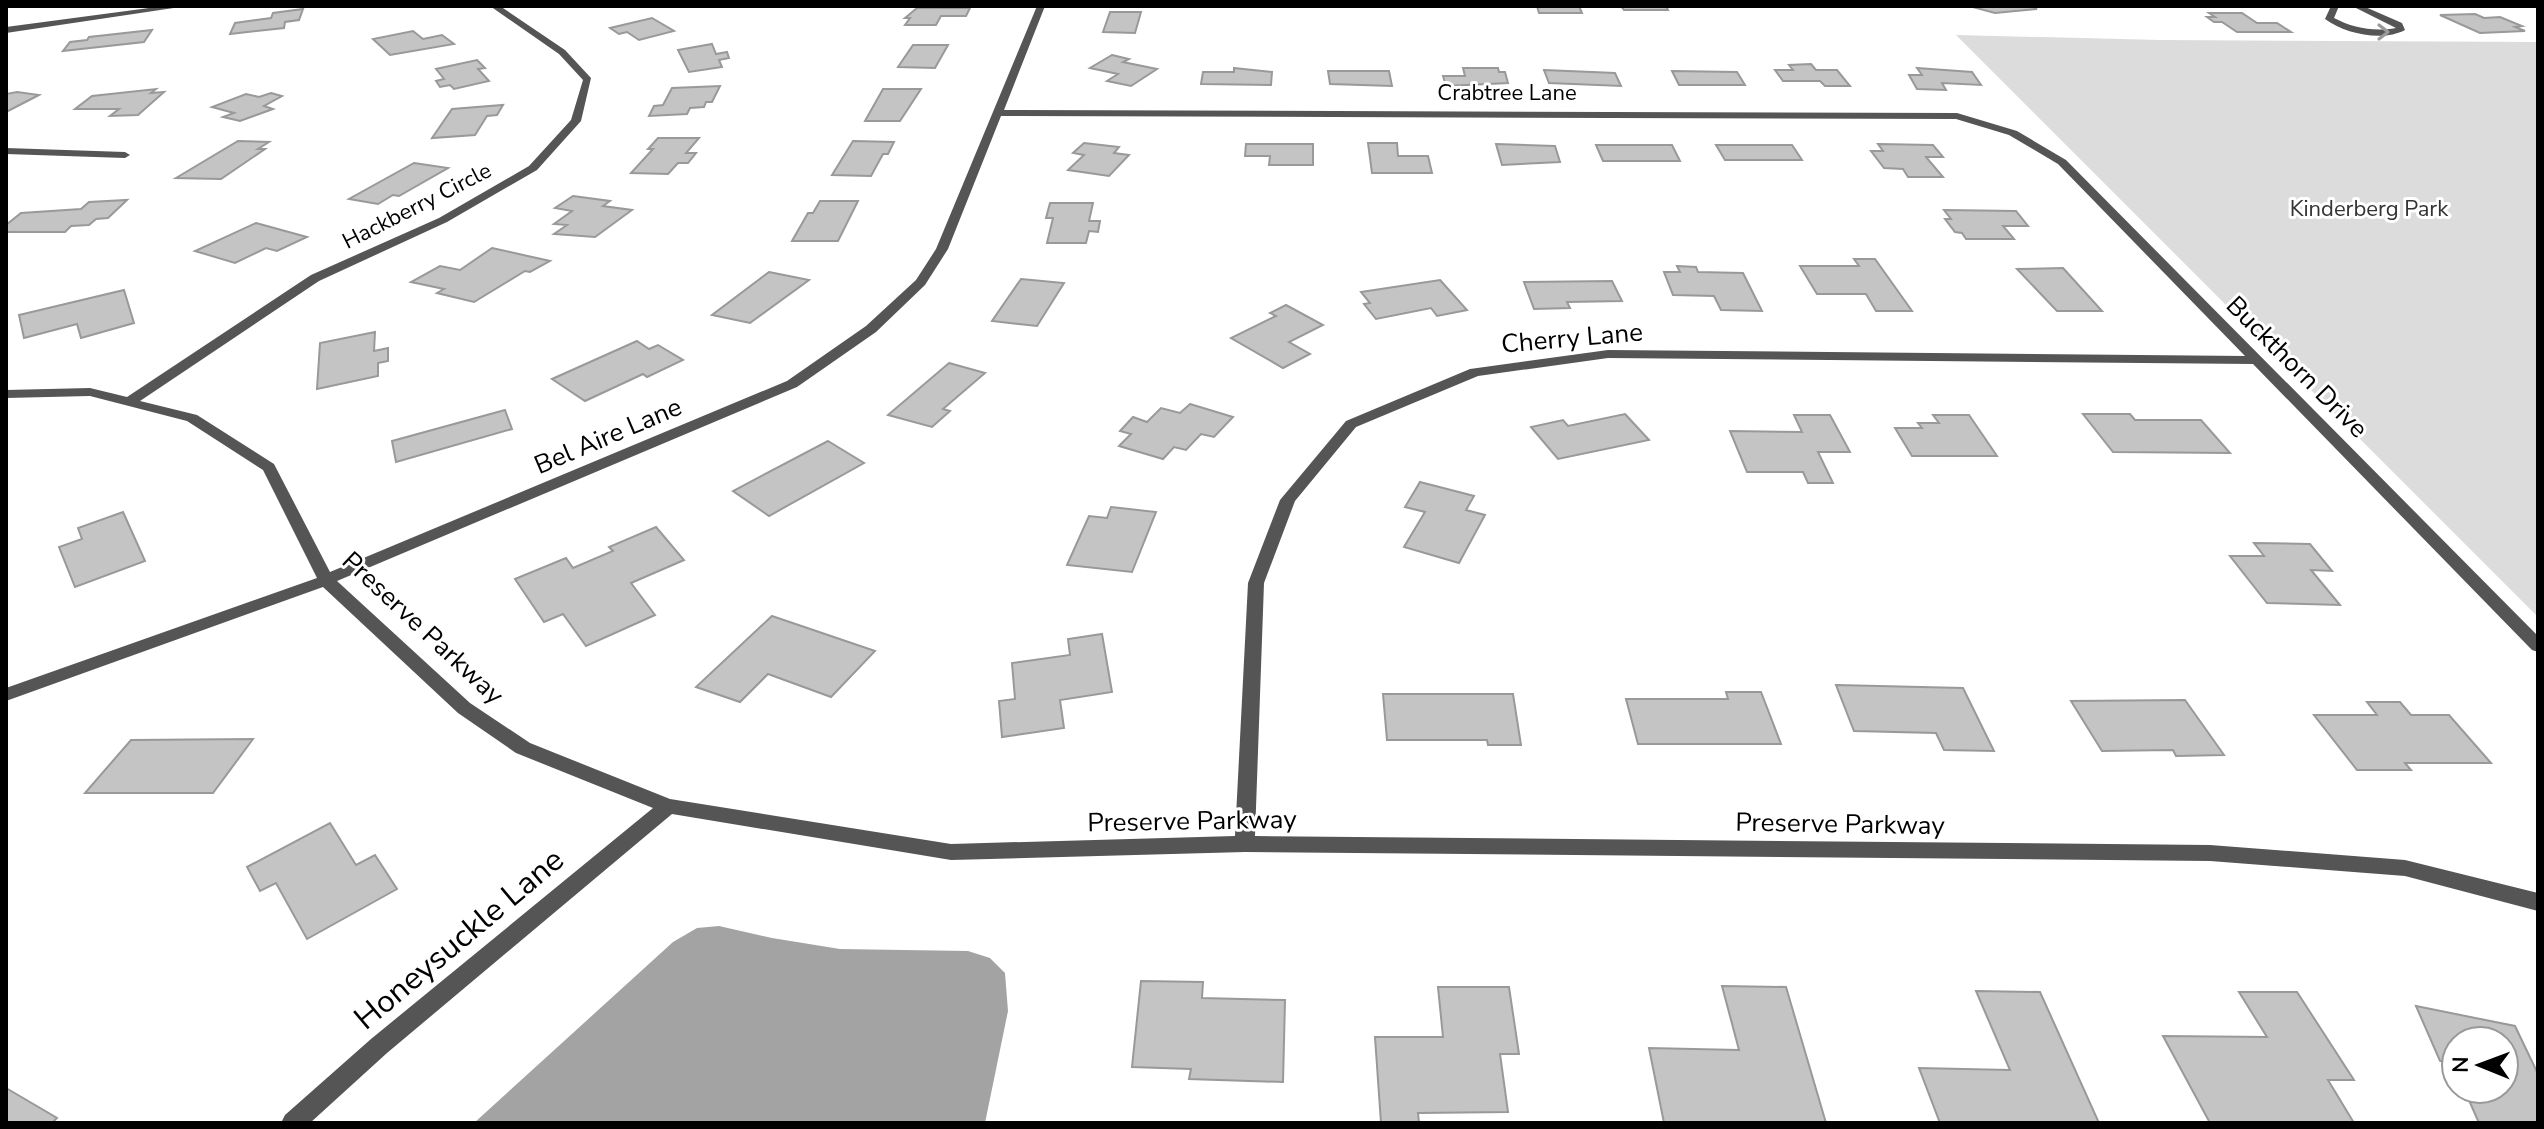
<svg xmlns="http://www.w3.org/2000/svg" width="2544" height="1129" viewBox="0 0 2544 1129" font-family="'Nunito Sans',sans-serif">
	<style>
		.green { fill: #dcdcdc }
		.water { fill: #a3a3a3 }
		.building { fill: #c4c4c4; stroke: #999; stroke-width: 2 }
		.lines { fill: none; stroke-linecap: round; stroke-linejoin: round }
		.street { fill: #555; fill-rule: evenodd }
		.oneway { stroke: #999 }
		.labels { text-anchor: middle; dominant-baseline: central; stroke-width: 6; stroke-linejoin: round; paint-order: stroke }
		.far-street-label { font-size: 22px; fill: #000; stroke: #fff }
		.far-park-label { font-size: 22px; fill: #333; stroke: #fff }
		.street-label { font-size: 26px; fill: #000; stroke: #fff }
		.near-street-label { font-size: 32px; fill: #000; stroke: #fff }
	</style>
	<rect width="100%" height="100%" fill="#fff"/>
	<polygon class="green" points="1956,35 2160,40 2538,42 2538,617"/>
	<polygon class="water" points="719,926 772,938 840,949 968,951 990,958 1005,973 1008,1011 985,1123 474,1123 673,942 697,928"/>
	<g class="building">
		<polygon points="1537,6 1579,6 1582,13 1539,13"/>
		<polygon points="1621,6 1673,6 1666,6 1668,10 1624,10"/>
		<polygon points="1969,6 2030,6 2037,9 1995,13"/>
		<polygon points="917,8 970,8 966,16 941,16 936,25 905,25 910,18 905,18"/>
		<polygon points="303,9 299,20 285,22 284,28 230,34 235,23 271,18 273,13"/>
		<polygon points="1110,12 1141,12 1135,33 1103,32"/>
		<polygon points="2209,13 2242,13 2257,23 2277,23 2291,32 2237,32 2222,22 2214,22 2207,17 2215,17"/>
		<polygon points="2475,14 2484,18 2500,17 2522,26 2515,27 2525,31 2480,33 2440,15"/>
		<polygon points="652,18 674,31 639,40 627,32 619,34 610,28"/>
		<polygon points="152,30 144,42 63,51 70,42 87,40 89,37"/>
		<polygon points="413,31 423,39 442,35 454,44 390,55 373,39"/>
		<polygon points="712,44 716,54 727,52 729,58 719,60 722,67 689,72 678,50"/>
		<polygon points="913,45 948,45 935,68 898,67"/>
		<polygon points="1112,55 1129,59 1123,62 1157,69 1131,86 1107,81 1118,74 1090,68"/>
		<polygon points="477,60 485,68 478,69 489,81 454,89 450,85 440,87 436,81 444,79 436,69"/>
		<polygon points="1811,64 1816,70 1837,70 1850,86 1825,86 1820,81 1783,81 1775,70 1793,70 1789,65"/>
		<polygon points="1234,68 1272,72 1271,85 1201,84 1203,72 1234,72"/>
		<polygon points="1463,68 1498,68 1499,72 1505,72 1508,83 1446,86 1443,76 1465,76"/>
		<polygon points="1917,68 1972,72 1981,85 1942,83 1946,90 1917,89 1909,75 1922,75"/>
		<polygon points="1544,70 1615,73 1621,86 1549,83"/>
		<polygon points="1328,71 1389,71 1392,86 1330,84"/>
		<polygon points="1672,71 1737,72 1745,85 1679,85"/>
		<polygon points="720,86 712,102 706,102 704,107 690,108 687,114 649,116 654,106 663,105 672,88"/>
		<polygon points="156,89 151,93 164,92 138,115 110,116 119,109 75,109 92,96"/>
		<polygon points="883,89 921,89 900,121 865,121"/>
		<polygon points="17,92 39,95 6,112 6,94"/>
		<polygon points="271,93 282,96 264,106 273,109 240,121 223,117 234,113 212,107 246,94 259,97"/>
		<polygon points="503,105 497,115 487,116 475,135 432,138 452,109"/>
		<polygon points="658,138 699,138 686,153 696,153 688,163 678,163 668,174 631,173 653,149 648,149"/>
		<polygon points="238,141 269,142 258,149 265,149 221,179 176,178"/>
		<polygon points="853,141 894,142 888,154 883,154 871,176 832,175"/>
		<polygon points="1084,143 1119,147 1114,153 1129,155 1109,176 1068,170 1084,155 1073,153"/>
		<polygon points="1368,143 1397,143 1398,156 1428,156 1432,173 1372,173"/>
		<polygon points="1246,144 1313,144 1313,165 1269,165 1270,156 1245,156"/>
		<polygon points="1496,144 1555,146 1560,162 1502,165"/>
		<polygon points="1878,144 1933,145 1943,157 1926,157 1943,177 1908,177 1903,169 1884,168 1871,151 1883,151"/>
		<polygon points="1596,145 1672,145 1680,161 1603,161"/>
		<polygon points="1716,145 1792,145 1802,160 1725,160"/>
		<polygon points="414,163 448,168 399,196 393,195 378,204 349,199"/>
		<polygon points="573,196 610,201 603,206 632,210 595,237 554,234 567,225 554,224 572,211 555,208"/>
		<polygon points="127,200 108,218 96,219 89,225 71,226 65,232 6,232 6,225 21,213 81,209 89,202"/>
		<polygon points="820,201 858,201 838,241 792,241 808,213 813,213"/>
		<polygon points="1050,203 1093,203 1089,221 1100,221 1098,232 1089,231 1086,243 1047,243 1053,218 1046,218"/>
		<polygon points="1944,210 2016,211 2028,226 2003,226 2014,239 1966,239 1962,233 1955,232 1945,219 1951,219"/>
		<polygon points="256,223 307,237 277,251 266,248 235,263 195,251"/>
		<polygon points="492,248 550,261 530,272 525,271 474,302 437,293 444,289 411,282 440,266 460,270"/>
		<polygon points="1854,259 1875,259 1912,311 1876,311 1866,294 1817,294 1800,266 1859,266"/>
		<polygon points="1677,266 1696,267 1698,272 1743,273 1762,311 1721,310 1714,296 1673,295 1664,272 1680,272"/>
		<polygon points="2063,268 2102,311 2057,311 2017,269"/>
		<polygon points="769,272 809,280 750,323 712,315"/>
		<polygon points="1021,279 1064,283 1037,326 992,321"/>
		<polygon points="1440,280 1467,310 1437,316 1431,308 1376,319 1364,304 1370,303 1361,292"/>
		<polygon points="1612,281 1622,301 1567,302 1570,308 1534,309 1524,282"/>
		<polygon points="124,290 134,323 81,338 77,324 24,338 19,315"/>
		<polygon points="1286,305 1323,325 1289,342 1310,354 1283,368 1231,338 1276,316 1270,313"/>
		<polygon points="375,332 374,351 388,348 388,361 378,363 378,376 317,389 320,343"/>
		<polygon points="637,341 649,349 658,345 683,360 647,377 643,374 585,401 552,379"/>
		<polygon points="949,363 985,373 943,409 950,411 932,427 888,415"/>
		<polygon points="1190,404 1233,417 1214,437 1201,434 1186,450 1174,447 1163,459 1119,446 1131,434 1120,431 1133,417 1147,422 1161,408 1180,413"/>
		<polygon points="505,410 512,429 396,462 392,441"/>
		<polygon points="1625,414 1649,440 1558,459 1531,427 1563,420 1568,426"/>
		<polygon points="2083,414 2130,414 2135,420 2201,420 2230,453 2113,452"/>
		<polygon points="1794,415 1830,415 1850,452 1818,452 1833,483 1808,483 1803,472 1747,472 1730,431 1802,432"/>
		<polygon points="1933,415 1969,415 1997,456 1912,456 1895,428 1922,428 1918,423 1939,423"/>
		<polygon points="828,441 864,463 769,516 733,491"/>
		<polygon points="1420,482 1474,496 1466,510 1485,515 1459,563 1404,547 1425,512 1405,507"/>
		<polygon points="1111,507 1156,512 1132,572 1067,565 1089,516 1107,518"/>
		<polygon points="123,512 145,561 75,587 59,547 82,539 78,528"/>
		<polygon points="656,527 684,560 631,583 655,615 586,646 563,614 544,622 515,579 566,558 573,568 613,551 609,547"/>
		<polygon points="2254,543 2310,544 2332,571 2311,570 2340,605 2267,603 2230,556 2264,556"/>
		<polygon points="772,616 875,651 831,697 768,674 740,702 696,687"/>
		<polygon points="1102,634 1112,692 1060,700 1064,728 1002,737 999,701 1015,699 1012,663 1070,655 1068,639"/>
		<polygon points="1836,685 1963,688 1994,751 1944,750 1936,733 1854,731"/>
		<polygon points="1726,692 1761,692 1781,744 1638,744 1626,699 1728,699"/>
		<polygon points="1383,694 1513,694 1521,745 1488,745 1487,740 1387,740"/>
		<polygon points="2185,700 2224,755 2176,756 2173,750 2102,751 2071,701"/>
		<polygon points="2367,702 2400,702 2411,715 2449,715 2491,763 2405,763 2411,770 2357,770 2314,715 2377,715"/>
		<polygon points="253,739 213,793 85,793 131,740"/>
		<polygon points="330,823 356,865 375,855 397,889 307,939 276,883 260,891 247,867"/>
		<polygon points="1141,981 1203,982 1202,998 1285,1000 1283,1082 1189,1079 1191,1069 1132,1067"/>
		<polygon points="1722,986 1786,987 1826,1123 1664,1123 1649,1048 1739,1050"/>
		<polygon points="1438,987 1509,987 1519,1054 1500,1054 1508,1112 1418,1113 1419,1123 1381,1123 1375,1037 1443,1037"/>
		<polygon points="1976,991 2040,992 2099,1123 1940,1123 1919,1068 2010,1070"/>
		<polygon points="2239,992 2297,992 2354,1080 2328,1080 2354,1123 2210,1123 2163,1036 2267,1037"/>
		<polygon points="2416,1006 2515,1026 2538,1074 2538,1123 2479,1123 2464,1089 2504,1089 2504,1041 2456,1041 2456,1071 2453,1064 2440,1061"/>
		<polygon points="6,1088 57,1118 52,1123 6,1123"/>
	</g>
	<g class="lines">
		<g class="street">
			<polygon points="164,6 187,6 6,33 6,27"/>
			<path d="M490 6H500L565 50 591 78 581 121 537 170 447 222 319 281 140 401 197 415 274 464 330 572 787 381 866 326 916 280 936 249 1037 6H1045L1004 110 1957 113 2017 131 2066 160 2538 636V652L2532 650 2253 364 1608 358 1478 376 1356 427 1295 501 1264 583 1255 836 2210 845 2405 860 2538 893V911L2405 876 2210 861 1245 852 951 860 672 814 387 1053 310 1123H281L285 1115 371 1039 653 808 516 753 458 713 323 587 6 701V688L317 578 263 470 187 421 90 396 6 398V390L90 388 127 397 311 275 439 218 529 166 571 120 583 80 559 54ZM1001 116 1956 119 2009 135 2058 164 2245 356 1608 350 1470 369 1346 421 1280 500 1248 583 1235 836 951 844 670 799 530 743 470 703 337 581 797 387 876 332 925 285 948 249Z"/>
			<path d="M2331 6H2339L2334 18C2353 28 2374 32 2396 28L2352 6H2363L2402 23 2405 30C2383 42 2345 34 2325 19Z"/>
			<polygon points="6,148 125,152 130,155 125,158 6,154"/>
		</g>
	</g>
	<defs><path id="oneway-chevron" d="M-2-3.5L2.5 0L-2 3.5" fill="none" stroke-width="1.6" stroke-linecap="round" stroke-linejoin="round" transform="scale(2)"/></defs>
	<use class="oneway" href="#oneway-chevron" transform="translate(2383 32)"/>
	<g class="labels">
		<g class="far-street-label">
			<text x="1507" y="93">Crabtree Lane</text>
			<text transform="translate(417 206) rotate(-27)">Hackberry Circle</text>
		</g>
		<g class="far-park-label">
			<text x="2369" y="209">Kinderberg Park</text>
		</g>
		<g class="street-label">
			<text transform="translate(1572 338) rotate(-5)">Cherry Lane</text>
			<text transform="translate(2297 367) rotate(45)">Buckthorn Drive</text>
			<text transform="translate(608 436) rotate(-23)">Bel Aire Lane</text>
			<text transform="translate(423 628) rotate(43)">Preserve Parkway</text>
			<text transform="translate(1192 821) rotate(-1)">Preserve Parkway</text>
			<text transform="translate(1840 824) rotate(1)">Preserve Parkway</text>
		</g>
		<g class="near-street-label">
			<text transform="translate(459 939) rotate(-40)">Honeysuckle Lane</text>
		</g>
	</g>
	<rect width="2544" height="1129" fill="none" stroke="#000000" stroke-width="16"/>
	<g transform="translate(2480 1065) rotate(271)"><circle r="38" fill="#ffffff" stroke="#999999" stroke-width="2"/>
	<path d="M0-6L14 30L0 20L-14 30Z" fill="#000000"/>
	<text y="-12" font-size="22" font-weight="bold" text-anchor="middle" fill="#000000">N</text>
	</g>
</svg>
